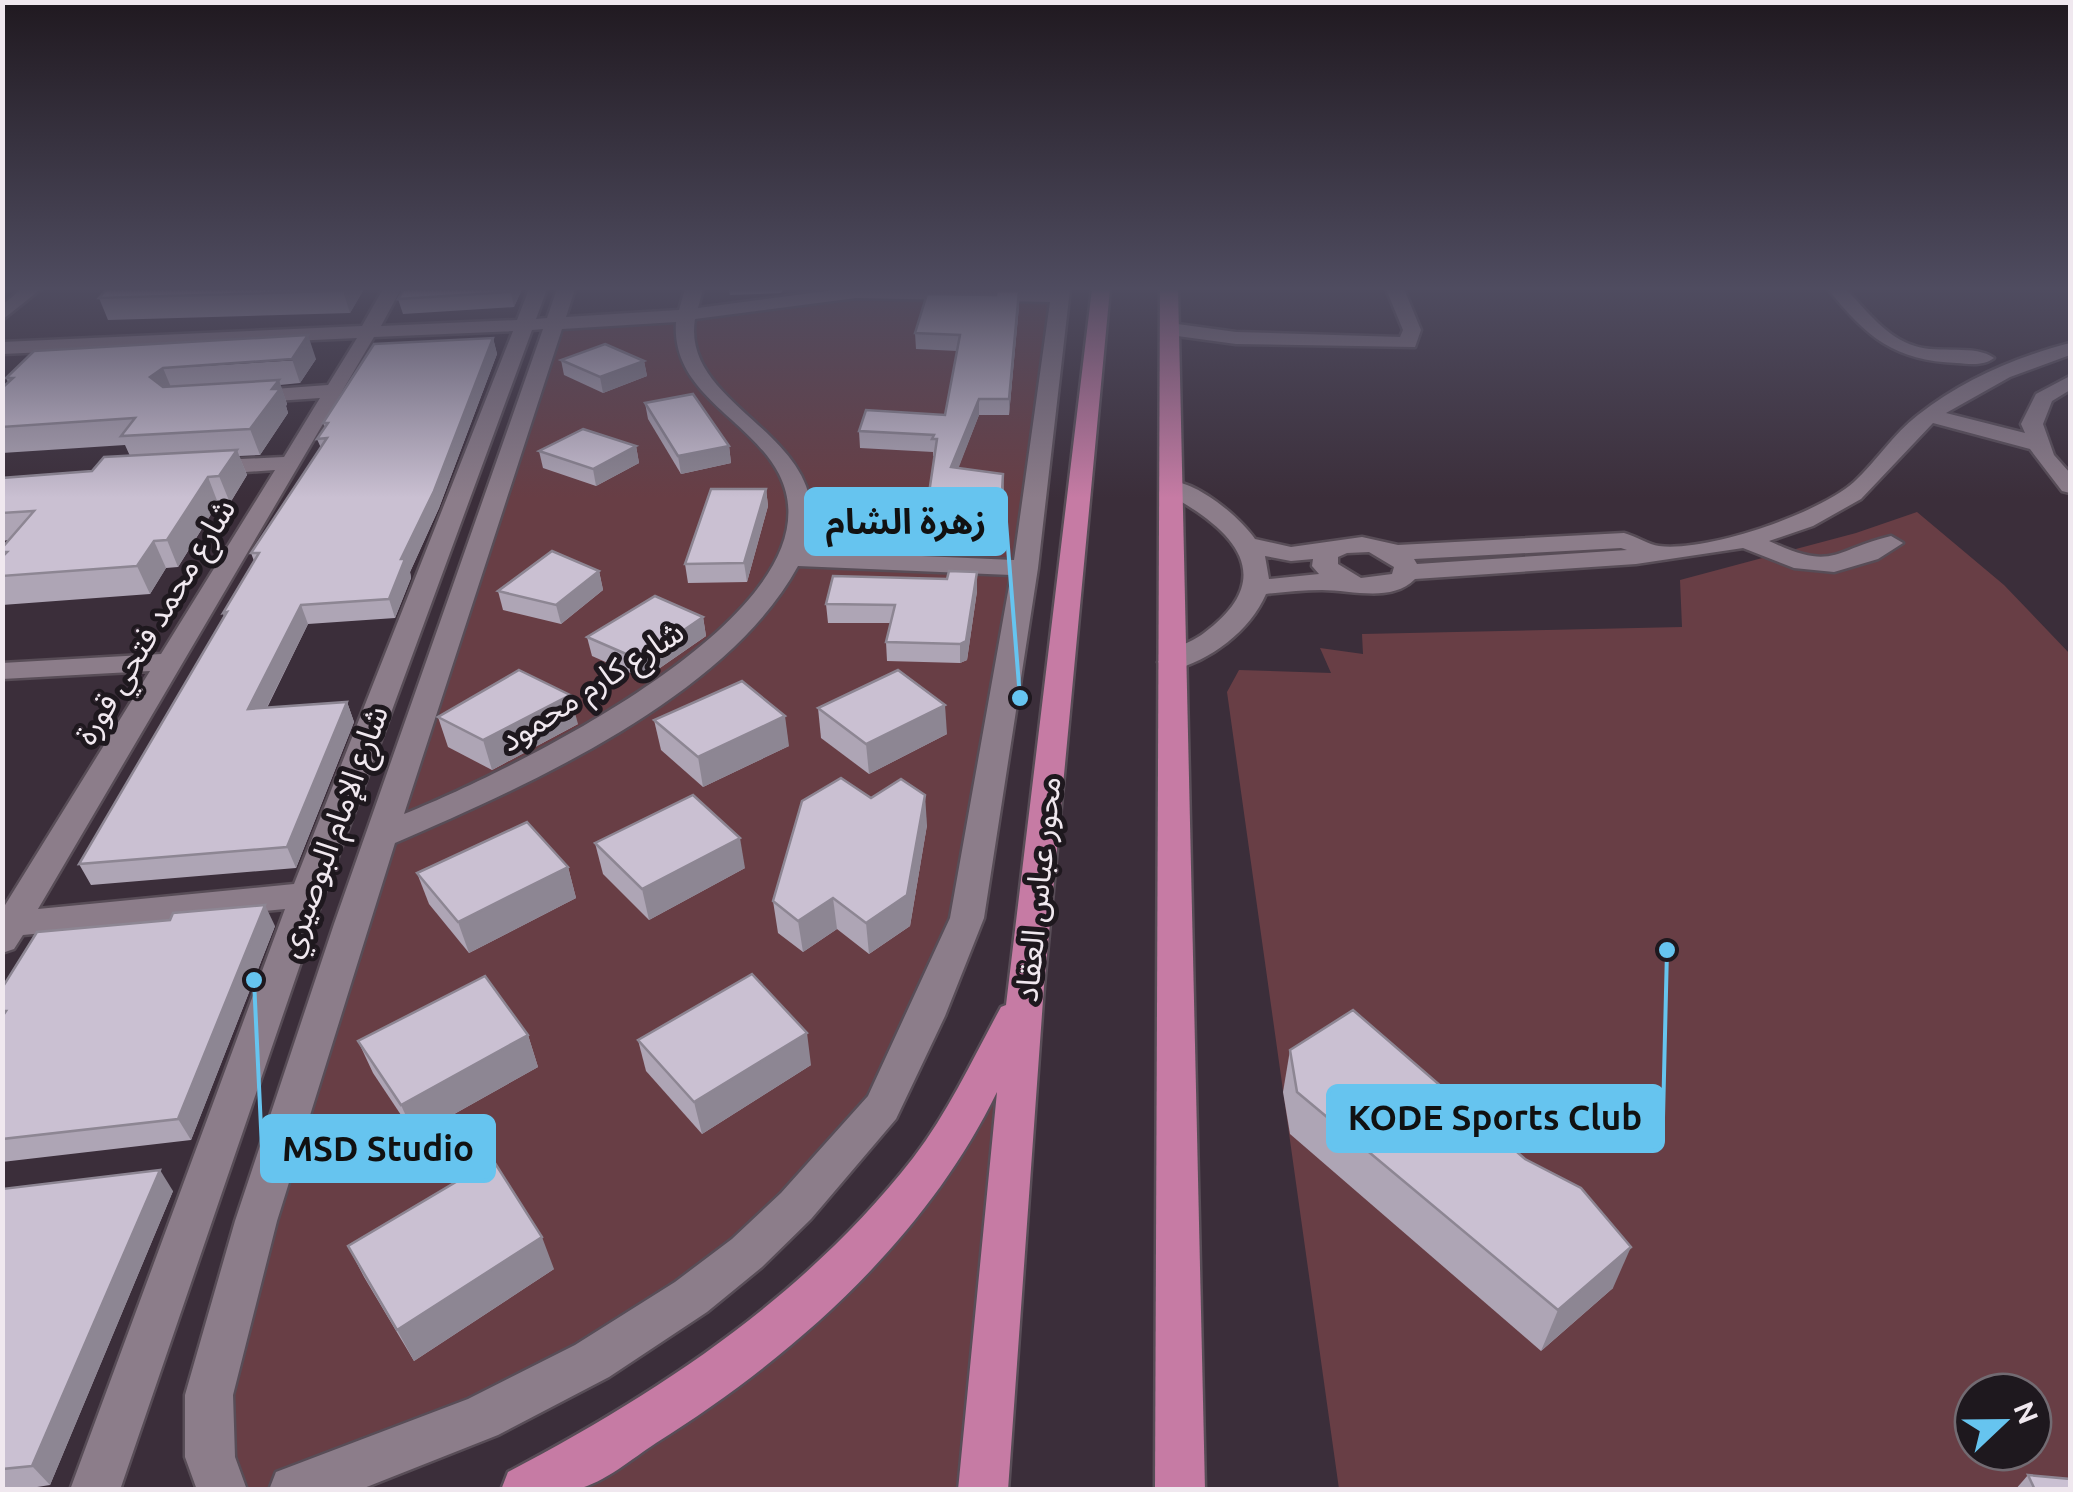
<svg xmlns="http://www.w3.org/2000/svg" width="2073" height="1492" viewBox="0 0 2073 1492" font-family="Ubuntu,'Noto Sans Arabic',sans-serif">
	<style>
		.green { fill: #683e45; fill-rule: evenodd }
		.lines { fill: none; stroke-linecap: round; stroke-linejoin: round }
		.minor-casing { stroke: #584d57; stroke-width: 5 }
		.major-casing { stroke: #584d57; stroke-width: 5 }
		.minor { fill: #8c7d8a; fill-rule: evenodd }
		.major { fill: #c67ba4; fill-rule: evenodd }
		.wall { fill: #aea5b5 }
		.shaded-wall { fill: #8d8693 }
		.building { fill: #cac0d2; stroke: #8d8693; stroke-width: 2.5 }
		.labels { text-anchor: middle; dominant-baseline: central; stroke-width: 10; stroke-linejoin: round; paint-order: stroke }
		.street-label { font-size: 32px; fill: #f0e8ef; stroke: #1e181e }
		.leader { fill: none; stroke: #66c4ef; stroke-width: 4 }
		.callout-dot { fill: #66c4ef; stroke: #1e181e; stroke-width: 4 }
		.callout { fill: #66c4ef; stroke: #66c4ef; stroke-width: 4 }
		.callout-label { font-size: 35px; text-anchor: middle; font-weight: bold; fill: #111 }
	</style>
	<rect width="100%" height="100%" fill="#3b2e3a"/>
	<g class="green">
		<polygon points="819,295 1060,297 967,918 882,1107 691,1297 290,1489 222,1490 207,1427 553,329"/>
		<path d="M1917 512 2004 585 2070 654V1489H1339L1227 692 1239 670 1331 673 1320 648 1363 654 1362 634 1682 627 1680 580 1856 533ZM1973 1392H2033V1452H1973Z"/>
		<polygon points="1026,986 984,1489 526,1490 849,1264"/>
	</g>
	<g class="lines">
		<defs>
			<g id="minor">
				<polygon points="22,289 41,289 2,320 2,305"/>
				<path d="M383 289H401L381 326 517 320 529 289H547L536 319 547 318 557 289H575L566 317 679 310 685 289H703L698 308 842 289H1070L1038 568 984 918 945 1016 896 1119 811 1219 762 1267 707 1312 609 1377 498 1435 359 1490H269L276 1472 468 1399 575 1345 675 1282 732 1239 781 1193 868 1096 950 918 1011 575 798 566C727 697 527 786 395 843L277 1221 233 1395 235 1457 247 1490H197L185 1457V1395L235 1221 334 924 543 329 532 330 324 895 120 1490H70L285 909 23 935 14 949 2 953V910L150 671 2 679V663L161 654 275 470 202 475 191 468 202 461 284 457 320 398 247 403 237 397 247 391 328 385 357 338 2 354V342L362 326ZM856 298 1050 302 1014 560 806 551C811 541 810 531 811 521 818 431 681 403 695 319ZM676 322C671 394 750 418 779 474 850 612 500 775 404 814L562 329ZM513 331 294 884 38 909 374 337Z"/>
				<polygon points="1386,289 1404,289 1421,330 1415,347 1236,344 1170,335 1161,329 1170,323 1236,332 1400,337 1403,330"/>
				<path d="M1828 289H1846C1866 310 1887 338 1915 346 1938 354 1976 344 1994 358 1984 366 1970 364 1957 363 1895 361 1866 337 1828 289Z"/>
				<path d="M2070 343V355L2010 377 1946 413 2025 433 2021 424 2036 394 2070 376V390L2052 401 2043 424 2054 455 2070 473V493L2062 491 2030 449 1933 423 1861 499 1813 526 1769 541C1835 572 1832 550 1891 536L1903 543 1878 559 1834 572 1794 568 1743 548 1636 564 1415 579C1391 603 1352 590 1322 590 1303 590 1285 592 1266 594 1250 631 1210 661 1172 670L1158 662C1169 648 1190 644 1204 633 1284 574 1228 526 1164 492L1161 487 1164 482C1192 476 1240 517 1255 539L1291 547 1362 537 1398 545 1624 533C1636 536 1649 545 1659 546 1707 552 1818 514 1854 482 1877 461 1893 434 1918 415 1962 380 2016 357 2070 343ZM1621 548 1627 550 1417 564 1414 559ZM1369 552 1394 567 1392 574 1361 578 1338 564V557L1347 553ZM1265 556 1291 561 1313 559 1312 566 1319 574 1269 579Z"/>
			</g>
			<g id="major">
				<path d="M1092 289H1110L1044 986 1008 1490H958L997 1092C925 1240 793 1357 656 1443 633 1458 604 1483 577 1489 555 1492 524 1490 501 1490L508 1472C662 1391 805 1296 913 1158 949 1111 973 1058 1001 1007L1006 1005Z"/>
				<polygon points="1160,289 1178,289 1205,1490 1155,1490"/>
			</g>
		</defs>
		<use href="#minor" class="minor-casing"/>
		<use href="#major" class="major-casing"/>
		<use href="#minor" class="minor"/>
		<use href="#major" class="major"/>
	</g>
	<g class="wall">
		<polygon points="364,289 350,313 108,320 99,298"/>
		<polygon points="522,289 514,307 403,314 398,299"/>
		<polygon points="729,289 783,289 781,293 730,295"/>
		<polygon points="1019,291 1019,306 1009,415 979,415 958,468 1004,491 1001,544 996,544 995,554 972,554 971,542 895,542 894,551 868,550 867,532 928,500 935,456 933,456 933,452 860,448 859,431 945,415 957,351 916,349 915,333 996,295"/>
		<polygon points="493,338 497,354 439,508 410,572 411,578 395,618 308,624 267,708 347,702 354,722 296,868 91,885 79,864 224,617 223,613 254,561 251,553 321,448 317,439 325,427 323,423"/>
		<polygon points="316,359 300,383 280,385 287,404 286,406 288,413 260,455 239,456 247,475 230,503 218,503 178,567 166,568 150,594 2,605 2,548 9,540 2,541 2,478 92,471 130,456 125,445 2,453 2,388 8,382 6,378"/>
		<polygon points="561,360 644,361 647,376 603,393 564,375"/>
		<polygon points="645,403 729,446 731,463 681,474 648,419"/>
		<polygon points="636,446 639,463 596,486 543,468 539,451"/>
		<polygon points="766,489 768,506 747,582 688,583 685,564"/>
		<polygon points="599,571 603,590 561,624 503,610 498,591"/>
		<polygon points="977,572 977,591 967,660 960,663 887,661 886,642 890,623 828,623 826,604"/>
		<polygon points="703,617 706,636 644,679 592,656 587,637"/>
		<polygon points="818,708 947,734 869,774 821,738"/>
		<polygon points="438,717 578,724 492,770 448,747"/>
		<polygon points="654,720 789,746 703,787 661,750"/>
		<polygon points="871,798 927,825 910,926 869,954 837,929 803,952 778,933 773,901"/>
		<polygon points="595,843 745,868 649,920 603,874"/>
		<polygon points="568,867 576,898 469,953 429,904 417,873"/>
		<polygon points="275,926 191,1140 2,1162 2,988"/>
		<polygon points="528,1035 538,1067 415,1136 373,1073 358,1041"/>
		<polygon points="638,1040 811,1065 702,1134 646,1071"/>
		<polygon points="1290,1050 1525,1159 1613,1288 1541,1351 1290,1134 1283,1092"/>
		<polygon points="2,1189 173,1191 50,1485 18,1490 2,1490"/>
		<polygon points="348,1246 554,1269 414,1361 364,1277"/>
		<polygon points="2028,1475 2070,1490 2015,1490"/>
	</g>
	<g class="shaded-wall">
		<polygon points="344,289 364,289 350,313 343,291"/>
		<polygon points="512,289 522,289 514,307 511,292"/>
		<polygon points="1019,291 1019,306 1009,415 1009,399"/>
		<polygon points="308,335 316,359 300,383 292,359"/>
		<polygon points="493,338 497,354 439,508 410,572 411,578 395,618 389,599 401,559"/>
		<polygon points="644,361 647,376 603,393 600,377"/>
		<polygon points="163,368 173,392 159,401 150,377"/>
		<polygon points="279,380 287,404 286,406 288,413 260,455 250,429"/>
		<polygon points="979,399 979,415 952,485 951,467"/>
		<polygon points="636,446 639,463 596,486 593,469"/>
		<polygon points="729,446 731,463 681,474 678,456"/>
		<polygon points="237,450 247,475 230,503 219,476"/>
		<polygon points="1003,474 1004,491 1001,544 1000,526"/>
		<polygon points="208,477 218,503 178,567 167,540"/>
		<polygon points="766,489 768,506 747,582 744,563"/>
		<polygon points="154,541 166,568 150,594 137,566"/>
		<polygon points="599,571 603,590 561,624 556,605"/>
		<polygon points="977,572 977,591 967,660 960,663 960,644"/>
		<polygon points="301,605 308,624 256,729 248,709"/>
		<polygon points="703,617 706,636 644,679 640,660"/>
		<polygon points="570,695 578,724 492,770 483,740"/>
		<polygon points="347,702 354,722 296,868 287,847"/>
		<polygon points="945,705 947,734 869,774 866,744"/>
		<polygon points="785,716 789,746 703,787 698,757"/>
		<polygon points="925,795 927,825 910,926 869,954 866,923"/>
		<polygon points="740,838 745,868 649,920 642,889"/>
		<polygon points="568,867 576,898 469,953 458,922"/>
		<polygon points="833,898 837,929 803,952 798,921"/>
		<polygon points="265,905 275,926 191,1140 178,1119"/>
		<polygon points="807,1033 811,1065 702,1134 694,1102"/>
		<polygon points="528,1035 538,1067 415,1136 401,1105"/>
		<polygon points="160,1170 173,1191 50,1485 32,1466"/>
		<polygon points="542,1237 554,1269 414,1361 397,1330"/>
		<polygon points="1631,1247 1613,1288 1541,1351 1558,1310"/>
	</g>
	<g class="building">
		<polygon points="107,289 344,289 343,291 99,298"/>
		<polygon points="404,289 512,289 511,292 398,299"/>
		<polygon points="997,291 1019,291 1009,399 979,399 951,467 1003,474 1000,526 996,526 995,536 971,536 972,524 894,524 892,533 867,532 872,501 928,500 937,439 932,439 934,435 859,431 866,410 945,415 960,335 915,333 927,294 996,295"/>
		<polygon points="308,335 292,359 163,368 150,377 163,387 279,380 272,389 280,389 250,429 121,436 135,418 2,427 2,388 13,378 6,378 34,351"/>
		<polygon points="493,338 434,491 401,559 405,559 389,599 301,605 248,709 347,702 287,847 79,864 227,612 223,613 259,553 251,553 327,438 317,439 328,423 323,423 374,344"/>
		<polygon points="605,344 644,361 600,377 561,360"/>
		<polygon points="693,394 729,446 678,456 645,403"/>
		<polygon points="583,429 636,446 593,469 539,451"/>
		<polygon points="237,450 219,476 208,477 167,540 154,541 137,566 2,576 2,557 7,552 2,552 2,548 34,511 2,513 2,478 92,471 104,457"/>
		<polygon points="711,489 766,489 744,563 685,564"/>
		<polygon points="552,551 599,571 556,605 498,591"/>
		<polygon points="949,571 977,572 966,641 960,644 886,642 895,605 826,604 833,576 947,579"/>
		<polygon points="655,596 703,617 640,660 587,637"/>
		<polygon points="519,670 570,695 483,740 438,717"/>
		<polygon points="898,670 945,705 866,744 818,708"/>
		<polygon points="742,681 785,716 698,757 654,720"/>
		<polygon points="841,778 871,798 901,779 925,795 907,895 866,923 833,898 798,921 773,901 802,801"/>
		<polygon points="693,795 740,838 642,889 595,843"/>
		<polygon points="527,822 568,867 458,922 417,873"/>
		<polygon points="265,905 178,1119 2,1139 2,1017 6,1011 2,1011 2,988 37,932 170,920 173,913"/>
		<polygon points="752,974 807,1033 694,1102 638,1040"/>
		<polygon points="485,976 528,1035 401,1105 358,1041"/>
		<polygon points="1353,1010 1525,1159 1581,1188 1631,1247 1558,1310 1297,1092 1290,1050"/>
		<polygon points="493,1160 542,1237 397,1330 348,1246"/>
		<polygon points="160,1170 32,1466 2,1469 2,1189"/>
		<polygon points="2028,1475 2070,1479 2070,1490 2035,1490"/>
	</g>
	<linearGradient id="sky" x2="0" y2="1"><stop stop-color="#201920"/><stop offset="0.58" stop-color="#4f4c60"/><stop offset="1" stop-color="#4f4c60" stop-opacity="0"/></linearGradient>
	<rect width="2073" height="498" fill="url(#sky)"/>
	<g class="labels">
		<g class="street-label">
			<text transform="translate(154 621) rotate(-59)">شارع محمد فتحي قورة</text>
			<text transform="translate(591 685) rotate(-33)">شارع كارم محمود</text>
			<text transform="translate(332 831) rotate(-70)">شارع الإمام البوصيري</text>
			<text transform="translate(1037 889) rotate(-84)">محور عباس العقاد</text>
		</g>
	</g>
	<path class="leader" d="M1020 698L1006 522M1667 950L1663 1118M254 980L262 1149"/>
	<g class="callout-dot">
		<circle cx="1020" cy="698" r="10"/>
		<circle cx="1667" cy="950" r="10"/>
		<circle cx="254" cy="980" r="10"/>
	</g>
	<g class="callout">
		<rect x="806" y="489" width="200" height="65" rx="10"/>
		<rect x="1328" y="1086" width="335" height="65" rx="10"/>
		<rect x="262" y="1116" width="232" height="65" rx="10"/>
	</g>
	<g class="callout-label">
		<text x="906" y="534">زهرة الشام</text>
		<text x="1495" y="1130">KODE Sports Club</text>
		<text x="378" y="1161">MSD Studio</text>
	</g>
	<rect width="2073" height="1492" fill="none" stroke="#f0e8ef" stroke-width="10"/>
	<g transform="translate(2003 1422) rotate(68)"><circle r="48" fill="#1e181e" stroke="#726b72" stroke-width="2.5"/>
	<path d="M0-8L18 38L0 25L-18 38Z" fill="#66c4ef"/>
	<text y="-15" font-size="28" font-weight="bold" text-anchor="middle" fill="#f0e8ef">N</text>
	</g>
</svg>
